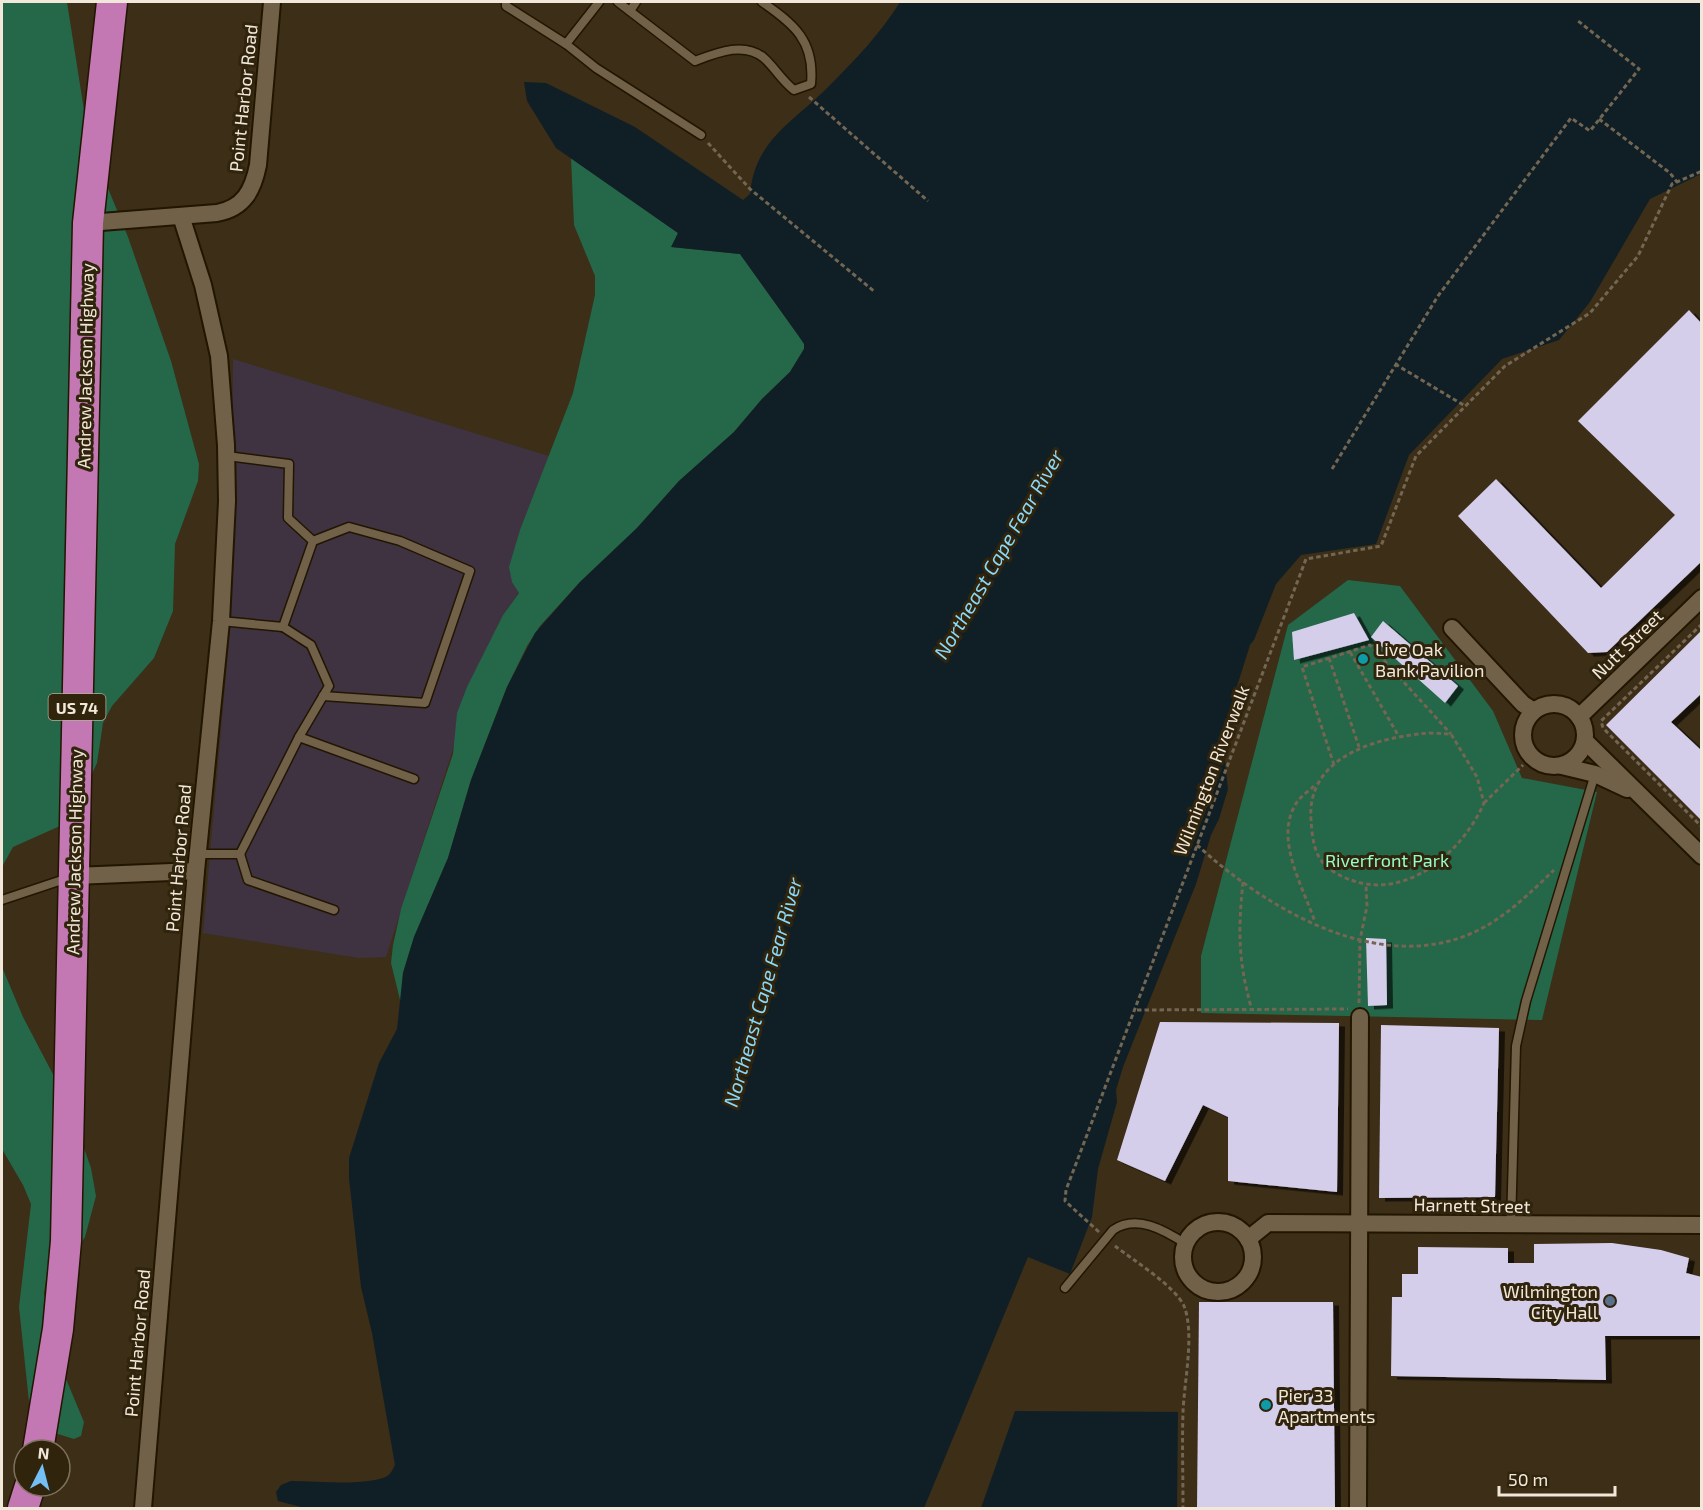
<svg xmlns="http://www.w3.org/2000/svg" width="1703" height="1510" viewBox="0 0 1703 1510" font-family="'Exo 2',sans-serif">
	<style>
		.commercial { fill: #3f3342 }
		.green { fill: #246749 }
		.water { fill: #101f26 }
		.building { fill: #d4ceeb; filter: url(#shadow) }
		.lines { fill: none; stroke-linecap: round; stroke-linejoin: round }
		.lane-casing { stroke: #221601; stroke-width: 11 }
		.street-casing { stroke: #221601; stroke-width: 20 }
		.highway-casing { stroke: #221601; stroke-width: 33 }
		.path { stroke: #736652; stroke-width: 3; stroke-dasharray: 4.5 3; stroke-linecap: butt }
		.lane { stroke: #716149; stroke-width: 8 }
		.street { stroke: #716149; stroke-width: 16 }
		.highway { stroke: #c378b4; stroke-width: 30 }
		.culture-dot { fill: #0f9aa8; stroke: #31240d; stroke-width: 2 }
		.service-dot { fill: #5c6f8a; stroke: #31240d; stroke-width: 2 }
		.labels { text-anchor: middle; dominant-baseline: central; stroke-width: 6; stroke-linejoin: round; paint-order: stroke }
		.shield { fill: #31240d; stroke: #b7ad9c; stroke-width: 1.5 }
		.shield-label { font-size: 16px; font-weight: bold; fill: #f1e8da }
		.street-label { font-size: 18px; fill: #f1e8da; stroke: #31240d }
		.poi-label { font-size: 18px; fill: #f1e8da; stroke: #31240d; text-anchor: start }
		.park-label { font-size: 18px; fill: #96feca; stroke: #31240d }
		.water-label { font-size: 20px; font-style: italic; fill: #88d9fa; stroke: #31240d }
	</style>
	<defs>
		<filter id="shadow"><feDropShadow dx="6" dy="3.5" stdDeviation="0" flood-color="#0009"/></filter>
	</defs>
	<rect width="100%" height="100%" fill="#3c2e17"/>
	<polygon class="commercial" points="233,359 549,456 532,574 503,615 483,656 386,957 359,958 203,933 231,618"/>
	<g class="green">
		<polygon points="2,2 67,2 89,142 128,237 171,361 199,464 198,481 175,544 173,611 154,658 112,706 103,723 97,763 76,808 60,826 13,847 2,867"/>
		<polygon points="571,158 678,233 672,247 740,254 798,335 805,344 804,349 790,372 762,399 734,432 679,481 637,528 580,582 540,626 527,646 507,687 471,780 448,858 414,937 403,973 401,1004 391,963 393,945 401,909 453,754 457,713 467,687 503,615 519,593 512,582 509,567 520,530 573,393 595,295 595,276 574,225"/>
		<polygon points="1348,580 1400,586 1493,711 1522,778 1597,792 1542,1020 1201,1013 1201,956 1288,625"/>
		<polygon points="2,967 23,1017 68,1103 91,1168 96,1196 85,1237 75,1253 47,1274 44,1293 66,1379 84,1422 81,1436 74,1439 48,1431 29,1402 19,1307 31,1204 23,1185 2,1149"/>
	</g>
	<g class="water">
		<path d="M900 2H1701V174L1650 199 1590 302 1559 340 1502 359 1409 455 1376 544 1301 555 1276 584 1254 640 1250 645 1232 702 1223 743 1228 789 1219 819 1211 835 1196 884 1123 1067 1116 1090 1117 1102 1098 1169 1092 1217 1070 1274 1028 1257 924 1508H305L278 1501 276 1492 281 1485 291 1481C320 1481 355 1486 383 1478 390 1476 392 1471 395 1465L372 1333 361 1287 349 1178V1158L379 1063 397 1029 403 973 414 937 448 858 471 780 507 687 535 633 580 582 637 528 679 481 734 432 762 399 790 372 804 349V344L798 335 740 254 671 247 678 233 556 148 527 101 524 82 546 83 635 127 743 200 750 194C755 139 794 122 829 86 855 60 881 33 900 2Z"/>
		<polygon points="1015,1411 1178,1412 1177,1508 981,1508"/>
	</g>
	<g class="building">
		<polygon points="1689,310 1702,324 1702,561 1607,652 1588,653 1458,516 1496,479 1601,588 1675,515 1578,421"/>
		<polygon points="1354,613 1369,640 1294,660 1292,632"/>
		<polygon points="1383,621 1458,686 1445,703 1371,637"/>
		<polygon points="1702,630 1702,693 1671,722 1702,751 1702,821 1606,725"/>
		<polygon points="1366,938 1386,939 1387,1005 1368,1006"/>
		<polygon points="1160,1022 1339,1023 1337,1192 1228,1181 1228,1117 1203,1105 1165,1181 1117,1160"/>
		<polygon points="1381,1025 1499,1028 1495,1197 1379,1198"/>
		<polygon points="1612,1243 1661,1250 1689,1258 1686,1273 1702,1277 1702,1336 1605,1336 1606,1380 1391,1376 1392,1297 1402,1297 1402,1274 1418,1274 1418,1247 1508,1248 1508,1263 1534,1263 1534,1244"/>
		<polygon points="1199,1302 1333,1302 1335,1508 1197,1508"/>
	</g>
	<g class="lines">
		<defs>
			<g id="lane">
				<polyline points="506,2 506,6 566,44"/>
				<polyline points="599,2 566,44 596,68 701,135"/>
				<path d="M618 2 695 61C716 53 744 41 764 58 775 68 782 81 794 90L811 84C815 41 794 24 762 2"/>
				<polyline points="630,11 636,2"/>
				<polyline points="227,456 289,464 288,518 313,541 283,627 311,645 329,686 299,737"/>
				<polyline points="313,541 349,527 400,541 470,571 425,703 323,696"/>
				<polyline points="221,621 283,627"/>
				<polyline points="197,854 240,854 248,880 334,910"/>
				<polyline points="240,854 299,737 414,779"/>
				<polyline points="2,900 68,878"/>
				<polyline points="1511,1225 1516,1046 1526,1001 1595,774"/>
				<path d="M1065 1288 1113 1230C1137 1214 1164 1230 1186 1244"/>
			</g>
			<g id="street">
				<path d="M88 223 217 213C244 208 253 190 258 165L272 2"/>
				<polyline points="1452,628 1523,704 1534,711"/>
				<circle cx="1554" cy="735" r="31"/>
				<polyline points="1579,717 1702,598"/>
				<polyline points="1585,741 1702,856"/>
				<polyline points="1562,766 1595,774 1627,789"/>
				<polyline points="74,876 196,871"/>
				<circle cx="1218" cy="1257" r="35"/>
				<polyline points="1248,1239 1268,1223 1702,1225"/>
				<polyline points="143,1508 196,871 221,621 227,501 226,445 219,356 203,285 181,216"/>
				<polyline points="1358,1508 1360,1017"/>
			</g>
			<g id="highway">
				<polyline points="38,1450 58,1329 66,1241 88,223 112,2"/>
				<polyline points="23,1508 30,1486"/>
			</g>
		</defs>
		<use href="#lane" class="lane-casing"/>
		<use href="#street" class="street-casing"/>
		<use href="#highway" class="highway-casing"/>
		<g class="path">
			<polyline points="809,97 928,201"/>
			<polyline points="1599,119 1670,173 1677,182"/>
			<polyline points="708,143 750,189 875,292"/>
			<polyline points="1395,364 1465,406"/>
			<polyline points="1332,469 1438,296 1571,118 1590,131 1639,69 1578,21"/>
			<polyline points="1702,624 1601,721 1603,728 1702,827"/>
			<polyline points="1350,652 1398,735"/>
			<polyline points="1329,658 1359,747"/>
			<path d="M1429 733 1451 734 1477 777 1484 803C1463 851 1407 901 1351 880 1342 877 1326 869 1321 860 1313 849 1312 833 1311 820 1306 756 1378 737 1429 733Z"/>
			<polyline points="1334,765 1302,667 1370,645 1451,734"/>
			<path d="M1314 786C1309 791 1301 796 1297 802 1273 838 1303 886 1315 922"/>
			<polyline points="1484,803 1523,765"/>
			<path d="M1197 845C1266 908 1375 974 1470 934 1503 920 1529 894 1554 870"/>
			<path d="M1243 882C1238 931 1238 959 1251 1007"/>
			<polyline points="1359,1003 1360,940 1367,906 1366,886"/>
			<polyline points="1137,1010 1348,1009"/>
			<polyline points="1099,1232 1065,1201 1066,1190 1306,559 1381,546 1416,456 1505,366 1590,313 1638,256 1672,184 1702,171"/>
			<path d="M1115 1246C1133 1260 1175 1286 1184 1306 1195 1333 1184 1383 1183 1412 1182 1444 1183 1476 1183 1508"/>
		</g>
		<use href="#lane" class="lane"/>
		<use href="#street" class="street"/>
		<use href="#highway" class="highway"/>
	</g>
	<g class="culture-dot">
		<circle cx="1363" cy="659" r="6"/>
		<circle cx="1266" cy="1405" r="6"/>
	</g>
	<circle class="service-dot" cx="1610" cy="1301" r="6"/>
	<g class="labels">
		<rect class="shield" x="48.5" y="694" width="57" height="26" rx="4.5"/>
		<g class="shield-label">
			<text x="77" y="707">US 74</text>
		</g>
		<g class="street-label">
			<text transform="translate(243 98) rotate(-84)">Point Harbor Road</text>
			<text transform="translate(85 366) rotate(-89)">Andrew Jackson Highway</text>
			<text transform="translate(1627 644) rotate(-44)">Nutt Street</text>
			<text transform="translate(1211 770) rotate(-69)">Wilmington Riverwalk</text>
			<text transform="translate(74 852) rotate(-89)">Andrew Jackson Highway</text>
			<text transform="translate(178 858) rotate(-85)">Point Harbor Road</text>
			<text transform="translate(1472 1205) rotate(1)">Harnett Street</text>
			<text transform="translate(137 1343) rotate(-85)">Point Harbor Road</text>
		</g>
		<g class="poi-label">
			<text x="1375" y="649">Live Oak<tspan x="1375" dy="21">Bank Pavilion</tspan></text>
			<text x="1598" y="1291" text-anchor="end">Wilmington<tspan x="1598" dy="21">City Hall</tspan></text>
			<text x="1278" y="1395">Pier 33<tspan x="1278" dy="21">Apartments</tspan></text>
		</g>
		<g class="park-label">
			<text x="1387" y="860">Riverfront Park</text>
		</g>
		<g class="water-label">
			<text transform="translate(998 554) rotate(-60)">Northeast Cape Fear River</text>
			<text transform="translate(762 992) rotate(-74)">Northeast Cape Fear River</text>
		</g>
	</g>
	<rect width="1703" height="1510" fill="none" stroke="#f1e8da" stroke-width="6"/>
	<g transform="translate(42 1468) rotate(6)"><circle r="28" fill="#31240d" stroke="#7e725f" stroke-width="1.5"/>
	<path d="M0-4.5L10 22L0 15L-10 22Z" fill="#74c0f6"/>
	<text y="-9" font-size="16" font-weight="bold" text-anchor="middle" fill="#f1e8da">N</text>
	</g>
	<path d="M1499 1486v9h116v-9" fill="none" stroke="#f1e8da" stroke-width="3"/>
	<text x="1508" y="1486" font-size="18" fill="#f1e8da" stroke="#31240d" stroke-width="4.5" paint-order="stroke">50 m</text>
</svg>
